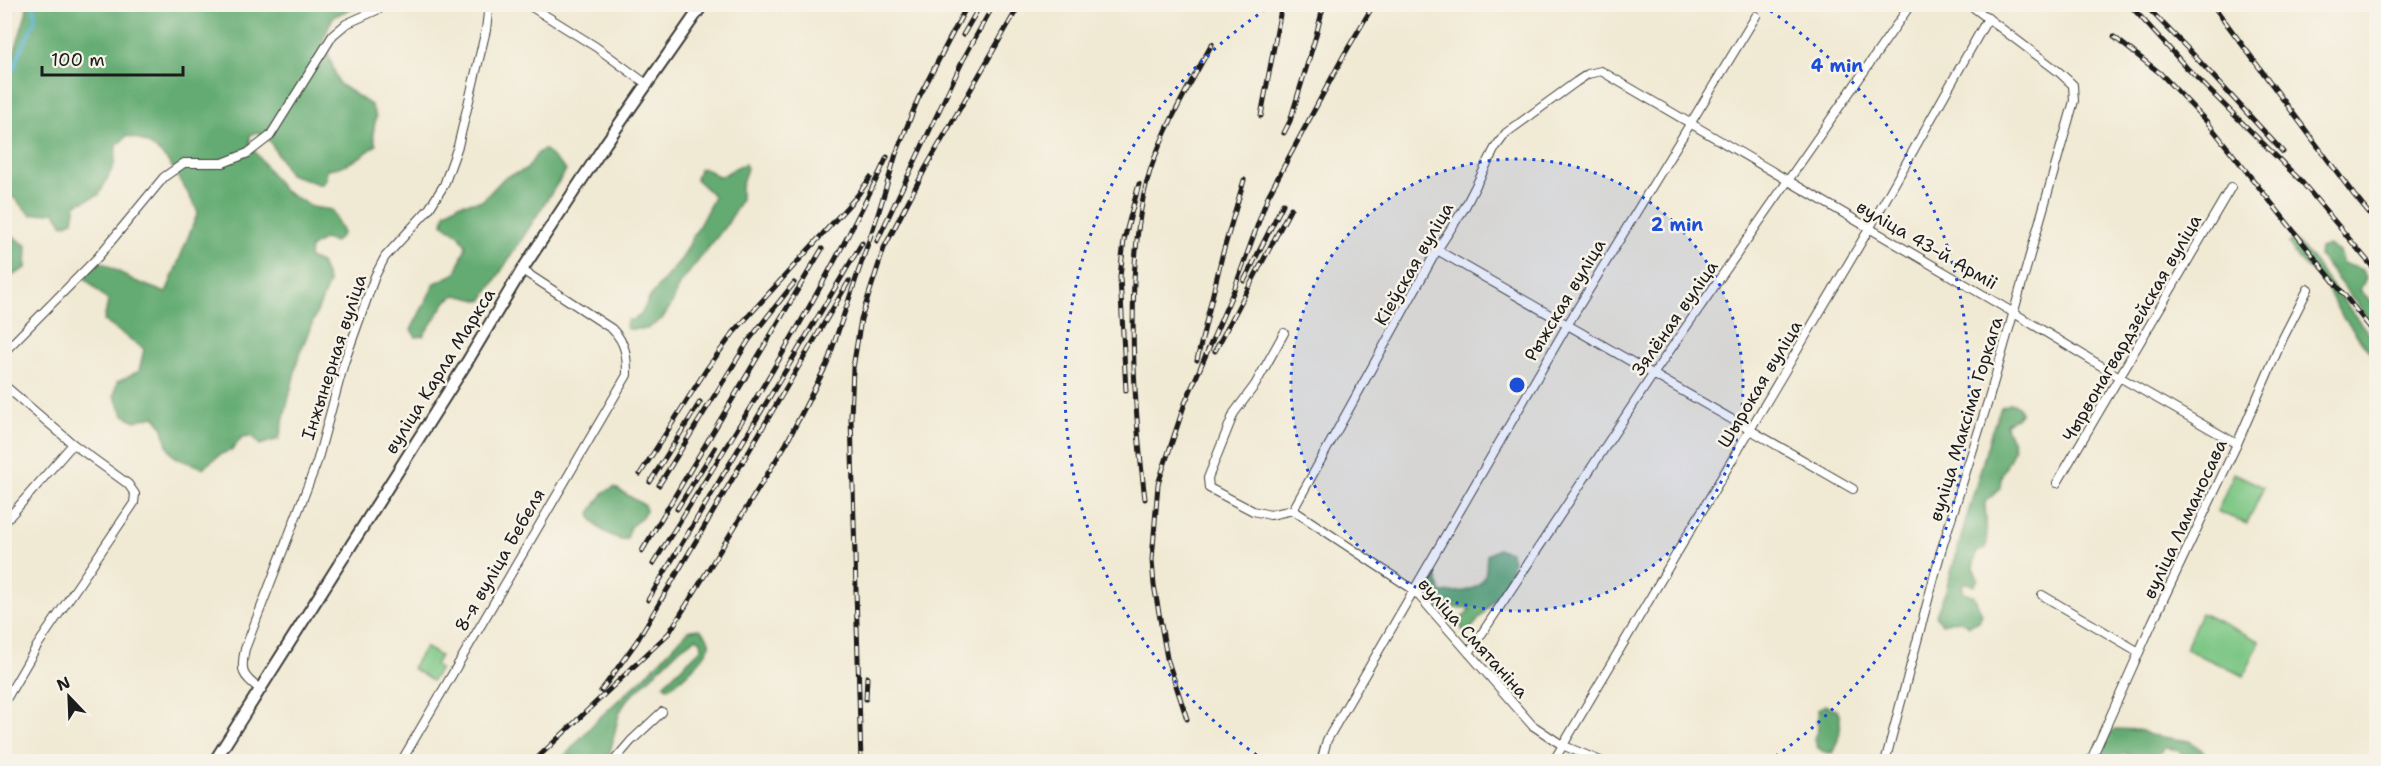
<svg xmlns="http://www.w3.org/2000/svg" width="2381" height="766" viewBox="0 0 2381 766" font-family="'Shantell Sans',sans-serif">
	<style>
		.green { fill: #7bc684; stroke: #4c7150; stroke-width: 1.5 }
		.forest { fill: #64ab72; stroke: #406447; stroke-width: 1.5 }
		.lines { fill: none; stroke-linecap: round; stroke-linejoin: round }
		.stream { stroke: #57b3d5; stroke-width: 3 }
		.street-casing { stroke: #3c3b37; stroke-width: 10 }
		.secondary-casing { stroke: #3c3b37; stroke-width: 14 }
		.street { stroke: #fff; stroke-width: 8 }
		.secondary { stroke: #fff; stroke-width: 10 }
		.rail-casing { stroke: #1c1c1c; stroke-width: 5 }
		.rail { stroke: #f7f3e8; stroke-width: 3; stroke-dasharray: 9; stroke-linecap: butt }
		.ring { fill: none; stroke: #1d4ed8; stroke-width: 3; stroke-dasharray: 3 6 }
		.labels { text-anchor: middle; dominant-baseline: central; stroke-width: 5; stroke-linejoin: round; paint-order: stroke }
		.street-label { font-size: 18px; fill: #1c1c1c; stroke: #f7f3e8 }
		.centre { fill: #1d4ed8; stroke: #f7f3e8; stroke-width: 3 }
		.ring-label { font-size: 18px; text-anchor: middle; font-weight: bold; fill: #1d4ed8; stroke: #f7f3e8; stroke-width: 5; stroke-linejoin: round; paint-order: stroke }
	</style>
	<rect width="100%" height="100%" fill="#f7f3e8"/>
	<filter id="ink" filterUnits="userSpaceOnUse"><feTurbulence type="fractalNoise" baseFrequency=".0167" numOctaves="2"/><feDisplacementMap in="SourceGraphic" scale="12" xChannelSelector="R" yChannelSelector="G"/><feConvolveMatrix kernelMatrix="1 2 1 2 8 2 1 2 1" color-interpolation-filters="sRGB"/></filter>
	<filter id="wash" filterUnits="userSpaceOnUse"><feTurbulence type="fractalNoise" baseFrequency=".008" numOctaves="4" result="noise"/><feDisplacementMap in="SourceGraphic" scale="24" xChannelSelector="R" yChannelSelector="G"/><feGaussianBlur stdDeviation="1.35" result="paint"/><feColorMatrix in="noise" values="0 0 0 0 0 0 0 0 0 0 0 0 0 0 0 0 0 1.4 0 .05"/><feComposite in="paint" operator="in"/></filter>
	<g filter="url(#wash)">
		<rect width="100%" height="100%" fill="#f0e9d3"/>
		<g class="green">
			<polygon points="2234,473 2264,487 2247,524 2217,511"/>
			<polygon points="2201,613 2260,641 2244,676 2185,649"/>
			<polygon points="425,647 440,656 435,665 440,669 432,681 412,668"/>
		</g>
		<g class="forest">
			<path d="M27 5H358L333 17 323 40 339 84 371 105 376 117 373 134 376 145C362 157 346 168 327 169L326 180 321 185 289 174 269 140 257 132 250 135V145L284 191 312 207 332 210 343 233 335 242 324 239 310 248 309 258 321 263 329 283 299 355 279 439 260 445 251 436 242 437 232 450 221 454 203 468C194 464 178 461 172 454 161 441 170 431 154 416L135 421 124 415 114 396 117 382 139 371 144 349 104 321 108 301 83 276 101 262 135 281 166 293 198 212C180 180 167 144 127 136L116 146 115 163 99 195 76 204 73 221 63 225 55 212 31 215 11 195 5 184 4 86 26 14Z"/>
			<polygon points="544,149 566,170 482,301 456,295 447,300 423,336 416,337 411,330 435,283 456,273 466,246 460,236 443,224 445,213 459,204 482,201 504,178 527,169 537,154"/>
			<path d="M745 164 747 168 741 187V200L728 223 679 285 672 304 662 319 647 329H627L626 324 628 320H633L641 315 650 297 682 258 712 201 714 196 696 179 699 169 705 168 719 177C728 174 737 165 745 164Z"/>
			<polygon points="5,231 27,246 26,268 5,280"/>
			<polygon points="2293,240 2303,248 2376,343 2376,361 2338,310 2325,284 2299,260 2288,243"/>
			<polygon points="2328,245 2339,252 2343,263 2363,270 2366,278 2360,290 2376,306 2376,328 2319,256 2320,248"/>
			<path d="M2011 403 2018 406 2021 412 2016 418 2006 423C2006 434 2016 441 2013 451 2007 469 2001 468 2000 489L1985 502 1987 542 1985 549 1977 552 1973 567 1978 579 1974 586 1966 582 1962 586 1964 592 1974 596 1982 614 1979 621 1969 626 1959 620 1942 624 1936 615 1946 590 1991 433 2001 407Z"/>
			<path d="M614 487 644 505 646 510 641 518 630 527 627 539 621 540C609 534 593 529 590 513L604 492Z"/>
			<path d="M1498 549 1510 552C1513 559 1514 563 1511 571 1508 581 1474 629 1465 633L1461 628 1460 620 1470 609C1447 602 1441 627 1426 588L1430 579 1436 576 1441 593C1458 591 1477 594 1485 575 1487 569 1486 561 1487 555Z"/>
			<path d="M700 629C706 635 712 641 708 649 703 660 677 685 667 688L664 684 702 648 701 641 696 638 682 647 626 701 619 714 608 761H560L598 719 650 671 689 630Z"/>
			<path d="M1825 705 1837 710C1844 723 1839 741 1832 753L1827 754 1818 748 1814 738 1818 729V709Z"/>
			<polygon points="2115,729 2140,730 2150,735 2189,741 2202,750 2211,761 2184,761 2184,757 2179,750 2165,748 2150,761 2138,761 2125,753 2113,761 2095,762 2108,736"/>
		</g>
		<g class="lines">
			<polyline class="stream" points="4,79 15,67 19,54 35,21 34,4"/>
		</g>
	</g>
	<g filter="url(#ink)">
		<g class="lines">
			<defs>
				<g id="street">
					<polyline points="527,4 596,47 648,85"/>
					<polyline points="1437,250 1853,489"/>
					<polyline points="1284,333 1255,385 1234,413 1208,478 1209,488 1253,511 1270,515 1293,510"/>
					<polyline points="4,352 98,257 164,177 184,163 223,163 248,153 270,136 333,35 346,24 390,4"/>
					<polyline points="4,385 73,444 128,484 135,494 134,503 37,646 4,703"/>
					<polyline points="2057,483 2231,187"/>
					<polyline points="1293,510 1437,250 1465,207 1495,148 1506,133 1576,82 1588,74 1601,71 2014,313 2121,378 2237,444"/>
					<polyline points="1293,510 1414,590 1532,725 1562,745 1603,762"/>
					<polyline points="4,523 73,444"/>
					<polyline points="2042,595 2139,652"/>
					<polyline points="1469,653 1654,373 1911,4"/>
					<path d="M261 690C242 676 240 672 245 649L317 462 344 363 375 276 385 257 429 209 444 185 458 146 486 30 489 4"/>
					<path d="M401 762 627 375C627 356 626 343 612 329L522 270"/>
					<polyline points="613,762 631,741 662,712"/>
					<polyline points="1321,762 1327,740 1568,324 1756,16"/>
					<polyline points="1553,762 1869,229 1988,18"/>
					<polyline points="1885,762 1941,551 1990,395 2074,101 2073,85 2059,72 1969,4"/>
					<polyline points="2090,762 2153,621 2237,444 2283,338 2308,289"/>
				</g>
				<polyline id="secondary" points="214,762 467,362 522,270 606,143 703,4"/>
			</defs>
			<use href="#street" class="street-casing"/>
			<use href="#secondary" class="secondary-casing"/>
			<use href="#street" class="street"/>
			<use href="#secondary" class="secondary"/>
			<defs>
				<g id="rail">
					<polyline points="2129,4 2187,68 2301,181 2376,271"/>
					<polyline points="2144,4 2190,51 2283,152"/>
					<polyline points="2212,4 2354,195 2376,222"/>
					<polyline points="963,35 981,4"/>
					<polyline points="2114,37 2160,73 2208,123 2376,335"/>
					<polyline points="1261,116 1282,4"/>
					<polyline points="1284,133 1290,121 1315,39 1324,4"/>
					<polyline points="877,241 964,58 994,4"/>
					<polyline points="1244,281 1283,204"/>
					<polyline points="1215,351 1291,208"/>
					<polyline points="1197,360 1222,256 1244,180"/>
					<polyline points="1126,391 1120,277 1124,240 1139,184"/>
					<polyline points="640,474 706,370 734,332 857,196 870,178"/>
					<polyline points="650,482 700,402"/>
					<polyline points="659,485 749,340 794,283"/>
					<path d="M1145 499C1136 426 1131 353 1134 280 1136 244 1139 206 1150 171 1165 126 1189 86 1212 44"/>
					<polyline points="677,509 715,448"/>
					<polyline points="642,551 822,249"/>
					<path d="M653 564C736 432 821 298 887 157"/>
					<polyline points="648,600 862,243"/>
					<polyline points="601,691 637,641 849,281"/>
					<polyline points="866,699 867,677"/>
					<polyline points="1187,719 1167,658 1154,585 1152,560 1158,484 1185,403 1234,290 1268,196 1344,55 1374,4"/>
					<polyline points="533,762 669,633 786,444 827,364 879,211 896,154 918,99 968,4"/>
					<polyline points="861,762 851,418 853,368 861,319 884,248 925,169 1020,4"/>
				</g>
			</defs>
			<use href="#rail" class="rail-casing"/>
			<use href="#rail" class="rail"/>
		</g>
	</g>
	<circle cx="1517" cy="385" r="226" fill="#1d4ed8" fill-opacity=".12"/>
	<g class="ring">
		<circle cx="1517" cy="385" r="226"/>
		<path d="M1264 760A452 452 0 0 1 1271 6M1763 6A452 452 0 0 1 1770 760"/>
	</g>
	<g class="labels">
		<g class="street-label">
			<text transform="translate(1927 245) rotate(30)">вуліца 43-й Арміі</text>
			<text transform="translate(1414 264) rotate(-60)">Кіеўская вуліца</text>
			<text transform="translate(1565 300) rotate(-59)">Рыжская вуліца</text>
			<text transform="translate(1675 318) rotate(-55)">Зялёная вуліца</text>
			<text transform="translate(2132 328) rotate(-60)">Чырвонагвардзейская вуліца</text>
			<text transform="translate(334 357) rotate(-72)">Інжынерная вуліца</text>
			<text transform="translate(440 371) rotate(-58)">вуліца Карла Маркса</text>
			<text transform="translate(1760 384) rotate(-59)">Шырокая вуліца</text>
			<text transform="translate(1966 419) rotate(-73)">вуліца Максіма Горкага</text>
			<text transform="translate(2185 519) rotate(-65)">вуліца Ламаносава</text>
			<text transform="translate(500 560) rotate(-60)">8-я вуліца Бебеля</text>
			<text transform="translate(1473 638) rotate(48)">вуліца Смятаніна</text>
		</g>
	</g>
	<circle cx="1517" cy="385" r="9" class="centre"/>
	<g class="ring-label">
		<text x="1837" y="72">4 min</text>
		<text x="1677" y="231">2 min</text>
	</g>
	<rect width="2381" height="766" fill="none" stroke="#f7f3e8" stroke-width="24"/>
	<g transform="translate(69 697) rotate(337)" stroke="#f7f3e8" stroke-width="4.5" paint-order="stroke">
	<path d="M0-4.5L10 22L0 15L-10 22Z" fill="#1c1c1c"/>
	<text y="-9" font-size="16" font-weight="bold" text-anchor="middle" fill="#1c1c1c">N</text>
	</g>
	<path d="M42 66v9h141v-9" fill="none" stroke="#1c1c1c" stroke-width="3"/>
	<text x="51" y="66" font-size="18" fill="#1c1c1c" stroke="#f7f3e8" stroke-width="4.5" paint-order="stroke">100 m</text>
</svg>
